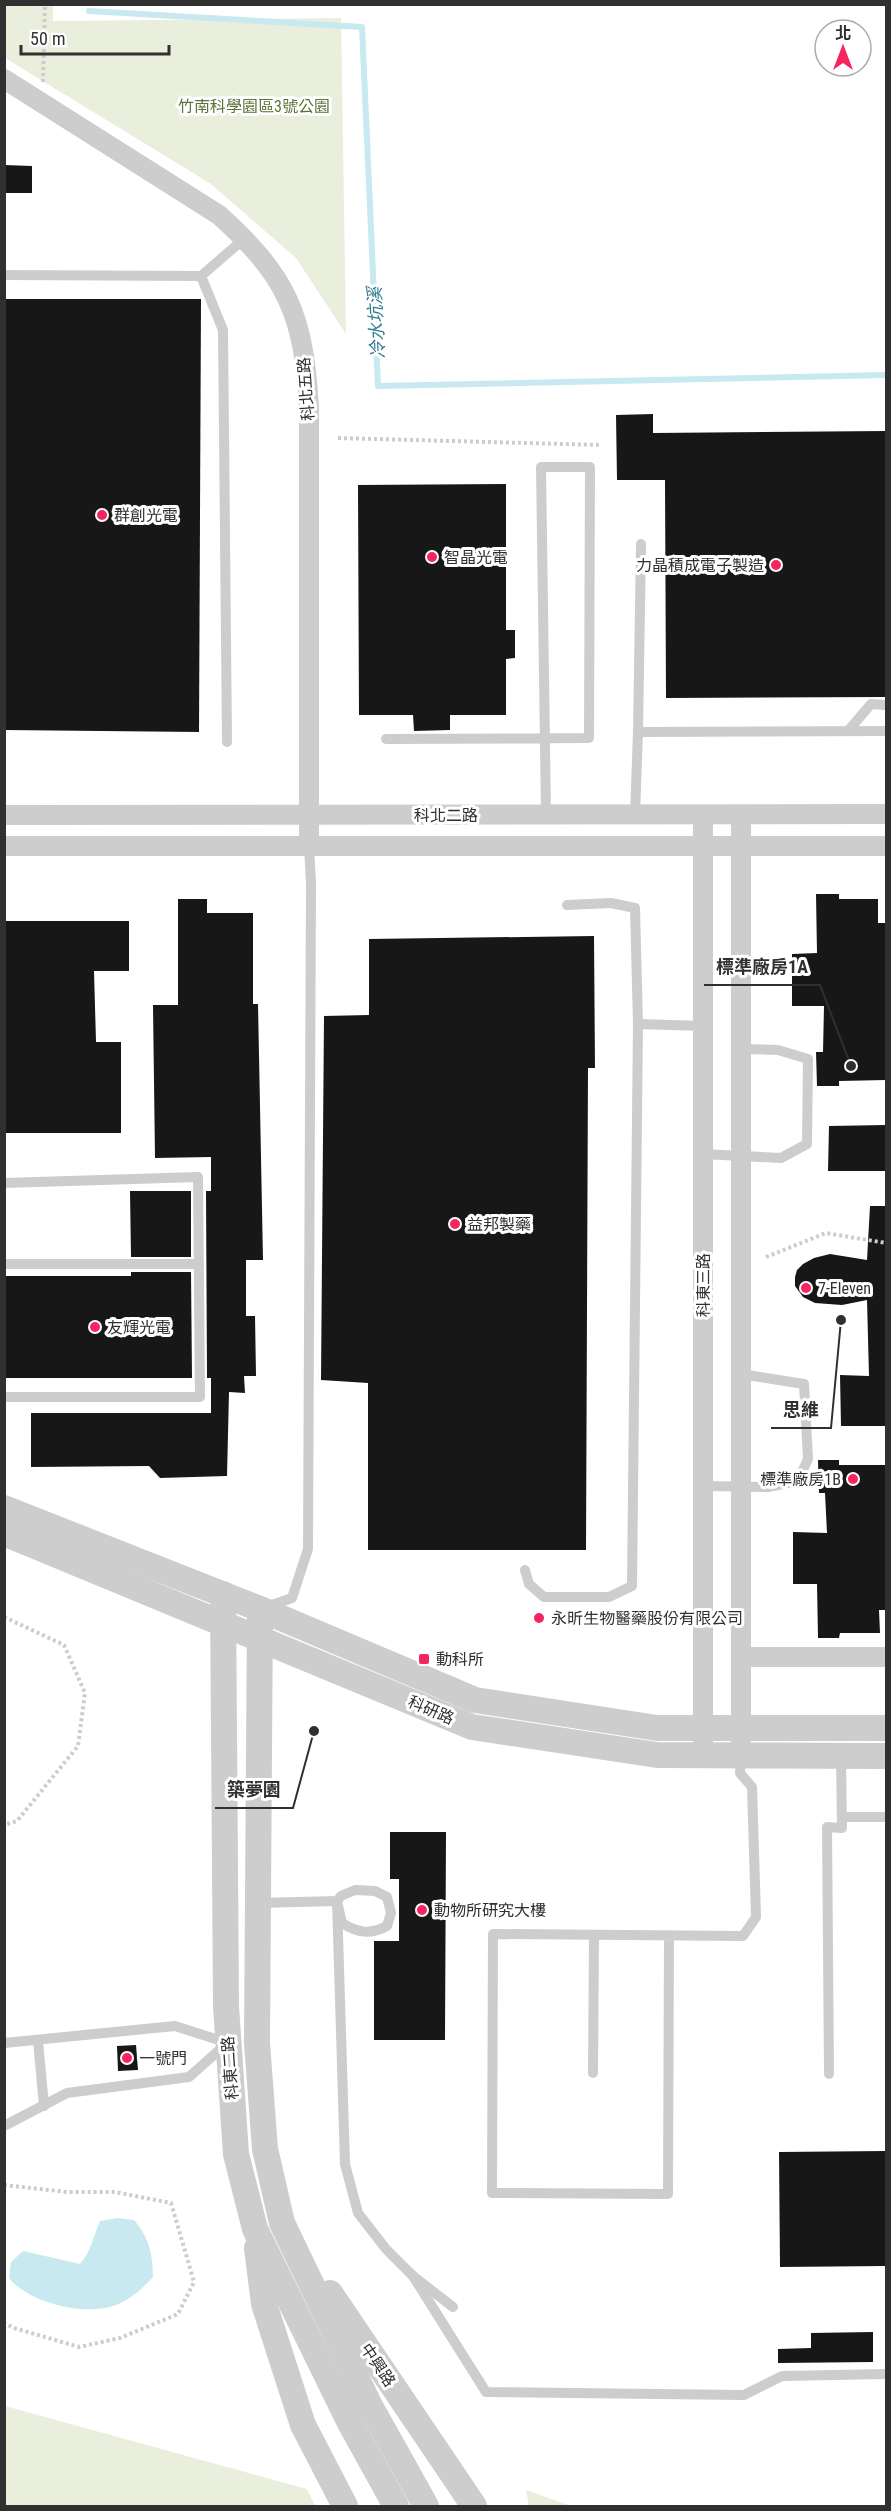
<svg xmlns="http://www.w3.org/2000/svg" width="891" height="2511" viewBox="0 0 891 2511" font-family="'Roboto Condensed','Noto Sans TC',sans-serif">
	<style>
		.green { fill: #eaeedd }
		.water { fill: #c8e9f0 }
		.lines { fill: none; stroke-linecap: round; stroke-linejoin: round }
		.stream { stroke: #c8e9f0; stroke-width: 6 }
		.building { fill: #171717 }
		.path { stroke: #cdcdcd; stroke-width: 4; stroke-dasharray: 3 3; stroke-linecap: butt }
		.service { stroke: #cdcdcd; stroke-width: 10 }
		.minor { stroke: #cdcdcd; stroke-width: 20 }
		.tertiary { stroke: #cdcdcd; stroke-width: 26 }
		.poi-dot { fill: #f52560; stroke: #fff; stroke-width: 2 }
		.labels { text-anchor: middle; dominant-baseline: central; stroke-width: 6; stroke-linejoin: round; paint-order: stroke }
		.park-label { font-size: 16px; fill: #5f7139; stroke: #fff }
		.street-label { font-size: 16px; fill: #303030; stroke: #fff }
		.poi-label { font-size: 16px; fill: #303030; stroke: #fff; text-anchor: start }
		.water-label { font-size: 18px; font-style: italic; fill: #327d8d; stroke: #fff }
		.leader { fill: none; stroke: #303030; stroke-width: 2 }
		.callout-dot { fill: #303030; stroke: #fff; stroke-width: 2 }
		.callout-label { font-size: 18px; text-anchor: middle; font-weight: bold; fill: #303030; stroke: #fff; stroke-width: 6; stroke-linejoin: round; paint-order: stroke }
	</style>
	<rect width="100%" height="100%" fill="#fff"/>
	<g class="green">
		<polygon points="5,4 53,5 53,21 341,18 346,334 296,258 211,184 5,58"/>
		<polygon points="5,2406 307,2489 315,2506 5,2506"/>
		<polygon points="526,2490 571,2506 529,2506"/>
	</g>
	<path class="water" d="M117 2218 134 2220C149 2237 153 2255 153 2277 142 2289 131 2299 116 2305 86 2317 29 2303 9 2278L11 2262 23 2251 80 2264C91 2252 93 2237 100 2221Z"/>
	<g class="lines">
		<polyline class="stream" points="89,11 362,27 378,386 886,375"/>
	</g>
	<g class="building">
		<polygon points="4,165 32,166 32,193 4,193"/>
		<polygon points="4,299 201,299 199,732 4,730"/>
		<polygon points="653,414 653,433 886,431 886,697 666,698 665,480 617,480 616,415"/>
		<polygon points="506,484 506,630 515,630 515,658 506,659 506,715 450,715 450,730 414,731 413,715 359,715 358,485"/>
		<polygon points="816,894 839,894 839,899 878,899 878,923 886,923 886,1080 839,1081 839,1086 817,1086 816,1052 823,1052 824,1006 792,1006 792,954 817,953"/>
		<polygon points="178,899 207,899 207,913 253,913 253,1004 258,1004 263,1260 246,1260 246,1316 255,1316 256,1376 244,1376 245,1393 229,1392 227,1476 160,1478 149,1466 31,1467 31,1413 211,1413 211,1378 207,1378 206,1191 211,1191 211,1157 155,1158 153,1005 178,1005"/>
		<polygon points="4,921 129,921 129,971 94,971 96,1042 121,1042 121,1133 4,1133"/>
		<polygon points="594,936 595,1068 588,1068 586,1550 368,1550 368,1383 321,1380 324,1016 369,1015 369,939"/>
		<polygon points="886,1125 886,1171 828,1171 829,1126"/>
		<polygon points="130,1191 191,1191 191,1257 131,1257"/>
		<polygon points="870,1206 886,1206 886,1426 841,1426 840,1375 869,1376 867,1300 842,1305 815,1303 803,1297 795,1286 795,1277 797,1270 803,1264 814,1258 830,1254 867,1260"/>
		<polygon points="131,1272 191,1272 192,1378 4,1378 4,1276 131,1276"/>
		<polygon points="818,1460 839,1460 839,1465 886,1465 886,1610 879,1610 880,1633 840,1633 839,1638 818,1638 817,1584 793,1584 793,1532 827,1533 825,1493 819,1493"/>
		<polygon points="390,1832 446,1832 445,2040 374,2040 374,1941 399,1941 399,1879 390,1879"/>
		<polygon points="136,2045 138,2070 118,2071 117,2046"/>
		<polygon points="886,2151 886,2266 780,2267 779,2152"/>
		<polygon points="873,2332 873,2362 778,2363 778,2349 811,2348 811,2333"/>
	</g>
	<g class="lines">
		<g class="path">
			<polyline points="43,82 45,4"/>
			<polyline points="338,438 601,445"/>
			<polyline points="766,1257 826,1233 886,1243"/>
			<polyline points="4,1617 64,1645 85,1693 78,1746 17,1821 4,1825"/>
			<polyline points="4,2185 67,2192 115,2192 171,2203 194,2282 178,2314 120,2338 79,2347 14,2328 4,2323"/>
		</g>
		<g class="service">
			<polyline points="4,275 201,276 245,238"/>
			<polyline points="201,276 223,330 227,742"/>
			<polyline points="848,731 871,704 886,705"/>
			<polyline points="638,732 641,544"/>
			<polyline points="386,739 589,738 590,467 541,467 546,815"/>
			<polyline points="635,815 638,732 886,731"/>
			<polyline points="638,1024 703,1026"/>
			<polyline points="703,1154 781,1158 807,1144 808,1059 778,1050 741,1049"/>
			<polyline points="4,1183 198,1177 200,1397 4,1397"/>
			<polyline points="4,1264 199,1264"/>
			<polyline points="703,1486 768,1487 798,1481 808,1459 804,1384 741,1374"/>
			<polyline points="525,1570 529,1584 544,1597 609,1597 632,1586 638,1024 635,908 611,903 567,905"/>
			<polyline points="266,1607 292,1598 308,1549 311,884 309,846"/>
			<polyline points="842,1817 886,1817"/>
			<path d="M355 1890 375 1891 387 1897 391 1913 387 1926C370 1935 358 1933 342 1923L337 1901 341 1896Z"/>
			<polyline points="258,1903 337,1901 345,2164 358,2213 386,2249 413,2276 453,2307"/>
			<polyline points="669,1936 668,2194 492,2193 493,1934 743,1936 756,1917 752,1787 740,1773 741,1756"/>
			<polyline points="38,2041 44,2106"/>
			<polyline points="4,2043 175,2026 228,2043"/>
			<polyline points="593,2073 594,1935"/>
			<polyline points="829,2074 827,1827 842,1828 841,1756"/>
			<polyline points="4,2126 67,2093 189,2077 225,2045"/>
			<polyline points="413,2276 486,2392 744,2395 782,2376 886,2374"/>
		</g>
		<g class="minor">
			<path d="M4 79 219 215C288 277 304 316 309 408V846"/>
			<polyline points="4,815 886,814"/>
			<polyline points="703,815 703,1755"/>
			<polyline points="741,815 741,1741"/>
			<polyline points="4,846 886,846"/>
			<polyline points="741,1657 886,1657"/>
		</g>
		<g class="tertiary">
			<polyline points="4,1508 260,1609 475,1700 657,1728 886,1728"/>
			<polyline points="4,1533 472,1727 657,1755 886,1756"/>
			<polyline points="223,1594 226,2006 236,2154 255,2229 350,2423 396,2506"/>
			<polyline points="260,1609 257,2043 265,2149 282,2223 369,2404 426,2506"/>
			<polyline points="257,2248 264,2304 303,2425 345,2506"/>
			<polyline points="330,2293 474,2506"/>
		</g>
	</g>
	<g class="poi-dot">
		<circle cx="102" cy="515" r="6"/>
		<circle cx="432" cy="557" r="6"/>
		<circle cx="776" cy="565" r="6"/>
		<circle cx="455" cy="1224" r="6"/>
		<circle cx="806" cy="1288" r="6"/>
		<circle cx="95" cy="1327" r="6"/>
		<circle cx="853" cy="1479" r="6"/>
		<circle cx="539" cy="1618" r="6"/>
		<rect x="418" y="1653" width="12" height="12" rx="3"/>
		<circle cx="422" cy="1910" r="6"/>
		<circle cx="127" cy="2058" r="6"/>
	</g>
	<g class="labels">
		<g class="park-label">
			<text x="254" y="106">竹南科學園區3號公園</text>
		</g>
		<g class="street-label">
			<text transform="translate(306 389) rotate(-94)">科北五路</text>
			<text x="446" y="815">科北二路</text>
			<text transform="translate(703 1285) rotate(-90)">科東三路</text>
			<text transform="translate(431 1710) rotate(23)">科研路</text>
			<text transform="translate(230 2068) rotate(-94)">科東二路</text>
			<text transform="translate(378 2365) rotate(56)">中興路</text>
		</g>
		<g class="poi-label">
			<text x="114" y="515">群創光電</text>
			<text x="444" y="557">智晶光電</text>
			<text x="764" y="565" text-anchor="end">力晶積成電子製造</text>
			<text x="467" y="1224">益邦製藥</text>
			<text x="818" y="1288">7-Eleven</text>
			<text x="107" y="1327">友輝光電</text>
			<text x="841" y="1479" text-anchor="end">標準廠房1B</text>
			<text x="551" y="1618">永昕生物醫藥股份有限公司</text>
			<text x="436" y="1659">動科所</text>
			<text x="434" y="1910">動物所研究大樓</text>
			<text x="139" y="2058">一號門</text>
		</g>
		<g class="water-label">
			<text transform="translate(376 323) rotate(-93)">冷水坑溪</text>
		</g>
	</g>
	<path class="leader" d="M851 1066L820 985H704M841 1320L831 1428H771M314 1731L293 1808H215"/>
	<g class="callout-dot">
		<circle cx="851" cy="1066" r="6"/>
		<circle cx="841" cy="1320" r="6"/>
		<circle cx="314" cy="1731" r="6"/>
	</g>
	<g class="callout-label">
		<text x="762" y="973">標準廠房1A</text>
		<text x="801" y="1416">思維</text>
		<text x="254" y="1796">築夢園</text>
	</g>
	<rect width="891" height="2511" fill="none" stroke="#303030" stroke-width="12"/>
	<g transform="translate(843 48)"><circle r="28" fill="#ffffff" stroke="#acacac" stroke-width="1.5"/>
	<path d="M0-4.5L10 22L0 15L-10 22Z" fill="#f52560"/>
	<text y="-9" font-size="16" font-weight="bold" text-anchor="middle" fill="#303030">北</text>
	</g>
	<path d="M21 45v9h148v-9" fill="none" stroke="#303030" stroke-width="3"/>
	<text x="30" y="45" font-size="18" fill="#303030" stroke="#ffffff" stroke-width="4.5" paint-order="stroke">50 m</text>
</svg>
